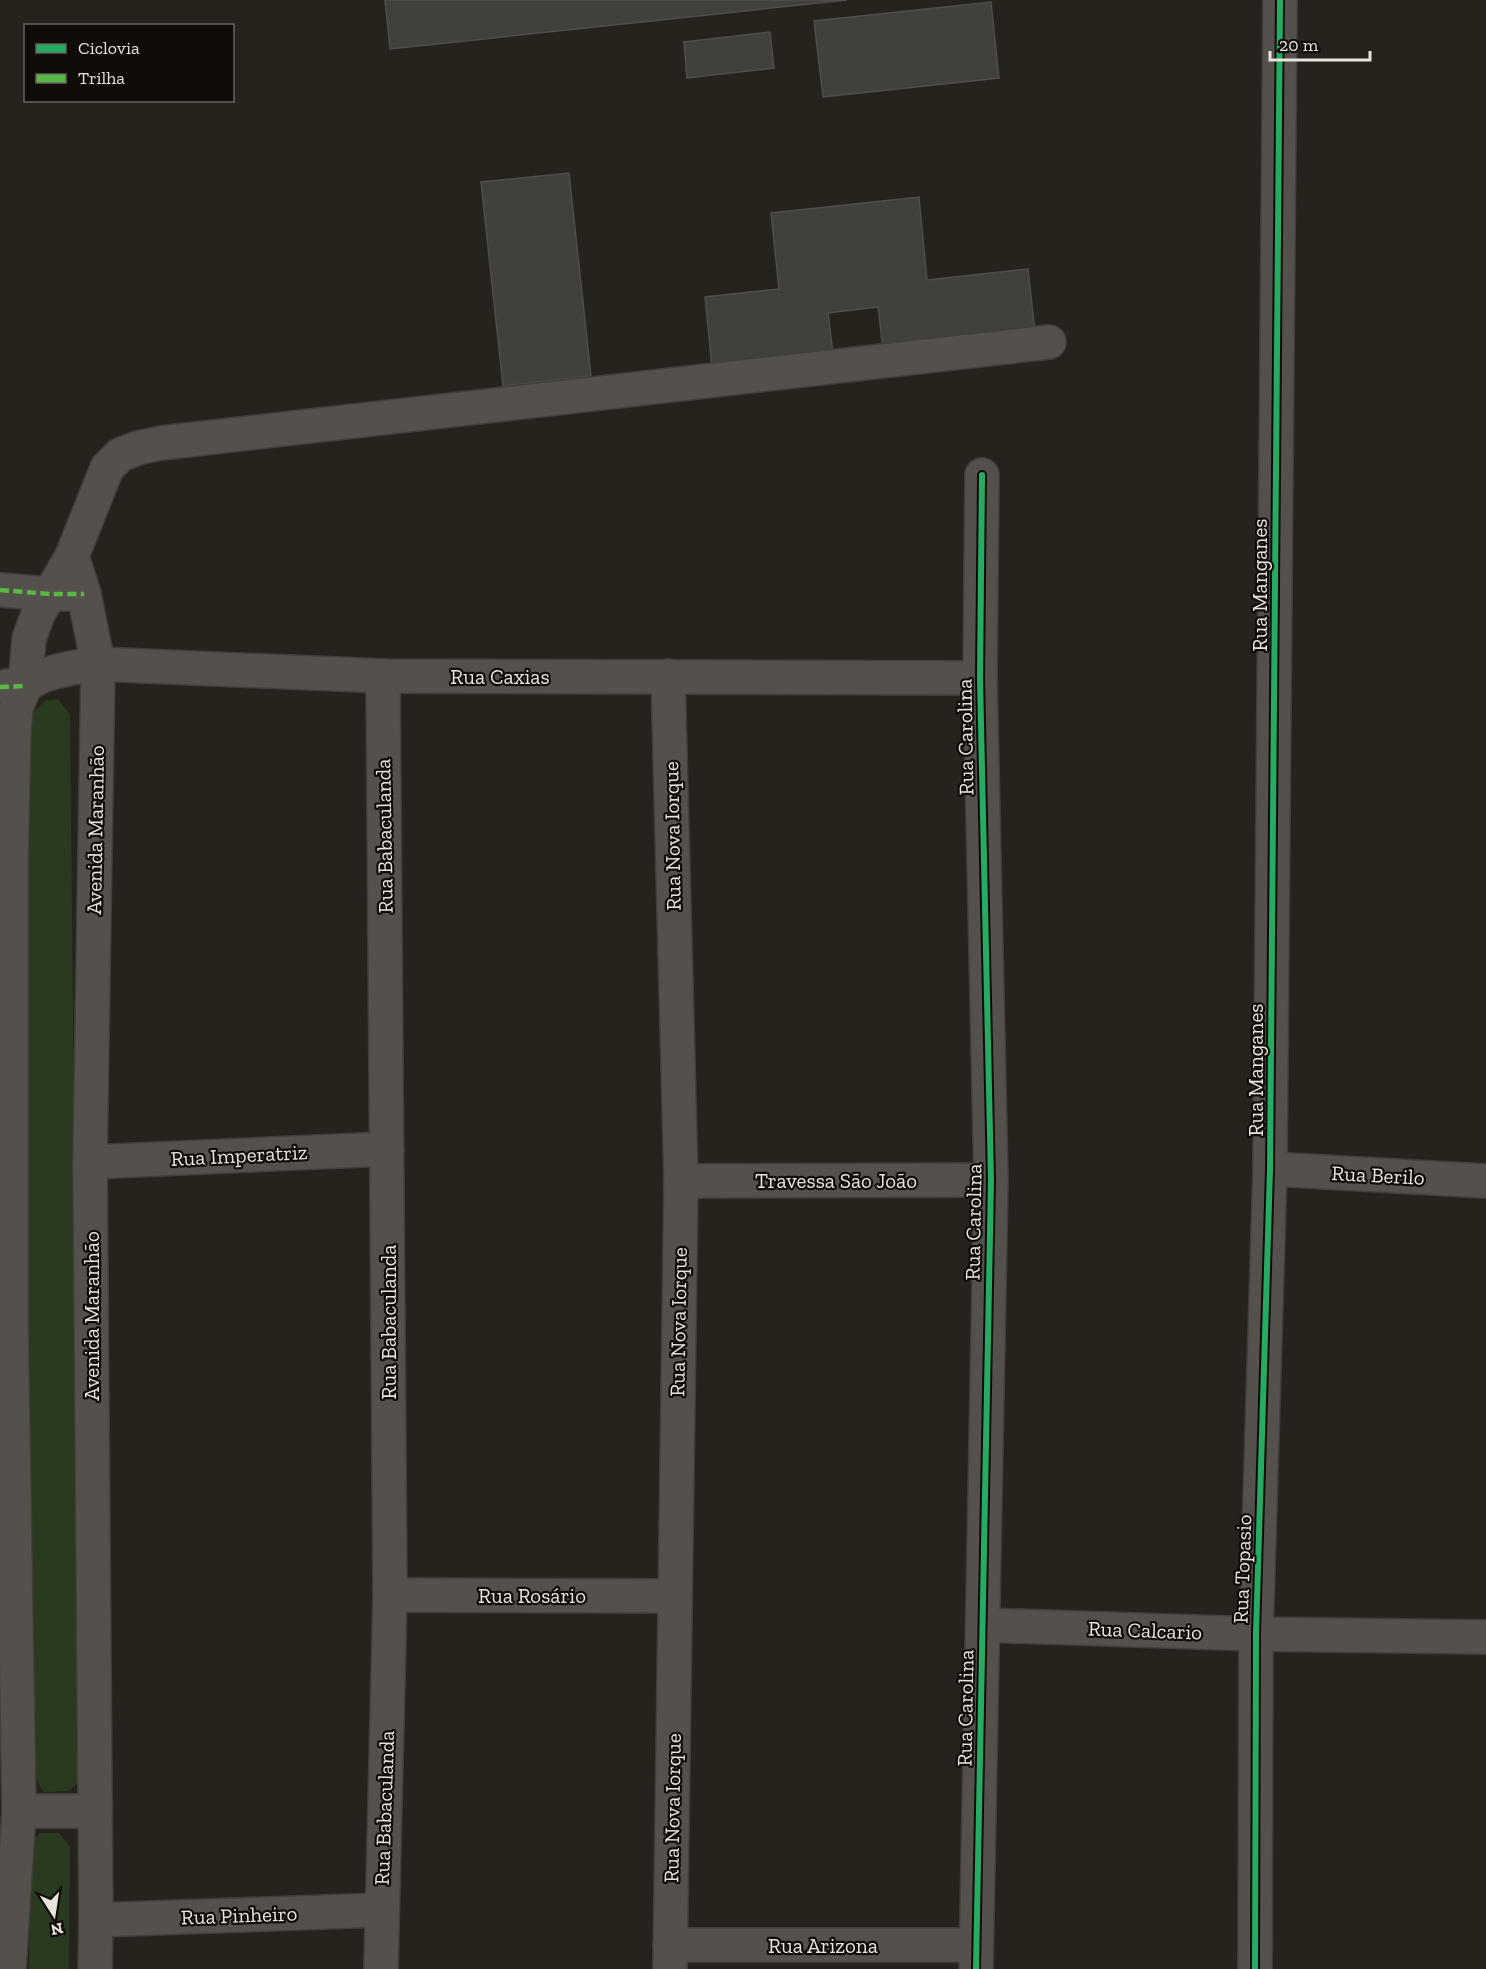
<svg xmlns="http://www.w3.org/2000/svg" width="1486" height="1969" viewBox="0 0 1486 1969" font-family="'Zilla Slab',serif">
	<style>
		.green { fill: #293a20 }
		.building { fill: #42403b; stroke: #514e49; stroke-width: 1.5 }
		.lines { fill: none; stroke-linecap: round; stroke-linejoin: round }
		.minor-casing { stroke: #423f3b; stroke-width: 36 }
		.minor { stroke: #54514c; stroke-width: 33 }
		.quiet { stroke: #58b947; stroke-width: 4.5; stroke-dasharray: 9 4.5; stroke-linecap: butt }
		.cycleway-casing { stroke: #100d09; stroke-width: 10 }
		.cycleway { stroke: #26ab63; stroke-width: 6 }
		.labels { text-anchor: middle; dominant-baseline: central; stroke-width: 4.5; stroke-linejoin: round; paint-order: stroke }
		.street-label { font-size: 21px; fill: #e8e3dd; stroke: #100d09 }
	</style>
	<rect width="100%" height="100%" fill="#26221c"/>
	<g class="green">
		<polygon points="58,699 70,715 81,1780 69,1791 43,1792 34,1773 22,723 45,701"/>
		<polygon points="40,1833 59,1833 70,1847 69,1969 29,1969 30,1843"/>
	</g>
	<g class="building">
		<polygon points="385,0 847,0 390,49"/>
		<polygon points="991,2 999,78 823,97 814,21"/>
		<polygon points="770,32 774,68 687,78 684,42"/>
		<polygon points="569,173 591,376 503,386 481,182"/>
		<polygon points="919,197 927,280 1028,269 1035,332 883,348 878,307 828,313 833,354 712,367 705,297 779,289 771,213"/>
	</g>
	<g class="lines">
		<defs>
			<g id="minor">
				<polyline points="72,556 84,594 98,664 90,1162 96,1920 95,1969"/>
				<polyline points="0,590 50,594 70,594"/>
				<polyline points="668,676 681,1181 670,1969"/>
				<path d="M8 686C28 686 29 682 45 675 62 669 80 666 98 664L383 676 980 678"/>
				<polyline points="90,1162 387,1149"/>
				<polyline points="1270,1169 1486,1181"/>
				<polyline points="681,1181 991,1180"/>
				<polyline points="390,1595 674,1596"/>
				<polyline points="983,1625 1256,1634 1486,1637"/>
				<polyline points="19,1811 94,1811"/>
				<polyline points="96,1920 381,1910"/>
				<polyline points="670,1945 976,1945"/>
				<polyline points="9,1969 19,1811 11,1316 11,864 14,730 16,708 25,686 29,639 38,614 72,556 107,468 120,455 138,448 161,443 1049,342"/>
				<polyline points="381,1969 390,1595 383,676"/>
				<polyline points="976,1969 991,1180 980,678 982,475"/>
				<polyline points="1255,1969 1256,1634 1270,1169 1280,0"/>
			</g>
		</defs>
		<use href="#minor" class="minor-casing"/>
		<use href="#minor" class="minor"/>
		<g class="quiet">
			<polyline points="0,590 50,594 84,594"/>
			<polyline points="0,687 25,686"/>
		</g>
		<defs>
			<g id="cycleway">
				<polyline points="976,1969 991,1180 980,678 982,475"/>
				<polyline points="1255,1969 1256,1634 1270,1169 1280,0"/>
			</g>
		</defs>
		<use href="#cycleway" class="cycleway-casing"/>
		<use href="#cycleway" class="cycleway"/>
	</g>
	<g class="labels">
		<g class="street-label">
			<text transform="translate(1259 585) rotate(-90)">Rua Manganes</text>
			<text x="500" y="676">Rua Caxias</text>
			<text transform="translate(965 737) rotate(-91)">Rua Carolina</text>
			<text transform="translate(95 830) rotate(-89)">Avenida Maranhão</text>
			<text transform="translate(384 836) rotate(-91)">Rua Babaculanda</text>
			<text transform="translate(672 836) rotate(-91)">Rua Nova Iorque</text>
			<text transform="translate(1255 1070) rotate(-90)">Rua Manganes</text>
			<text transform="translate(239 1155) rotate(-3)">Rua Imperatriz</text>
			<text transform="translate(1378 1175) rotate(3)">Rua Berilo</text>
			<text x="836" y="1180">Travessa São João</text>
			<text transform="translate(973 1222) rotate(-89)">Rua Carolina</text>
			<text transform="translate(91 1316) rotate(-90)">Avenida Maranhão</text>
			<text transform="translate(388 1322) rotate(-90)">Rua Babaculanda</text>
			<text transform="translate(678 1322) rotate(-89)">Rua Nova Iorque</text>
			<text transform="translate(1242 1569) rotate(-88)">Rua Topasio</text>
			<text x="532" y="1595">Rua Rosário</text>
			<text transform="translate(1145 1630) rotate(2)">Rua Calcario</text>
			<text transform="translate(965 1708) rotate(-89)">Rua Carolina</text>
			<text transform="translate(384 1808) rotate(-88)">Rua Babaculanda</text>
			<text transform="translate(672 1808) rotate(-89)">Rua Nova Iorque</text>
			<text transform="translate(239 1915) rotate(-2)">Rua Pinheiro</text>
			<text x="823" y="1945">Rua Arizona</text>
		</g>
	</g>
	<rect x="24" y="24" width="210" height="78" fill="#100d09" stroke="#66635e" stroke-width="1.5"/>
	<rect x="36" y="44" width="30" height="9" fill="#26ab63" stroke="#66635e" stroke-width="1.5"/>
	<text x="78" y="54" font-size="18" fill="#e8e3dd">Ciclovia</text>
	<rect x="36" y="74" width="30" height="9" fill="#58b947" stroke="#66635e" stroke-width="1.5"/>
	<text x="78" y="84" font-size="18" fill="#e8e3dd">Trilha</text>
	<g transform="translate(54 1915) rotate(168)" stroke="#100d09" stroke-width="4.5" paint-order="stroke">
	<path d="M0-4.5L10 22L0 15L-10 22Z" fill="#e8e3dd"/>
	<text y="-9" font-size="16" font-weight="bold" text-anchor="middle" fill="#e8e3dd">N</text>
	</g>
	<path d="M1270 51v9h100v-9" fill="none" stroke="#e8e3dd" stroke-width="3"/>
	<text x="1279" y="51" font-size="18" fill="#e8e3dd" stroke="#100d09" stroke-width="4.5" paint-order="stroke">20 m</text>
</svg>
